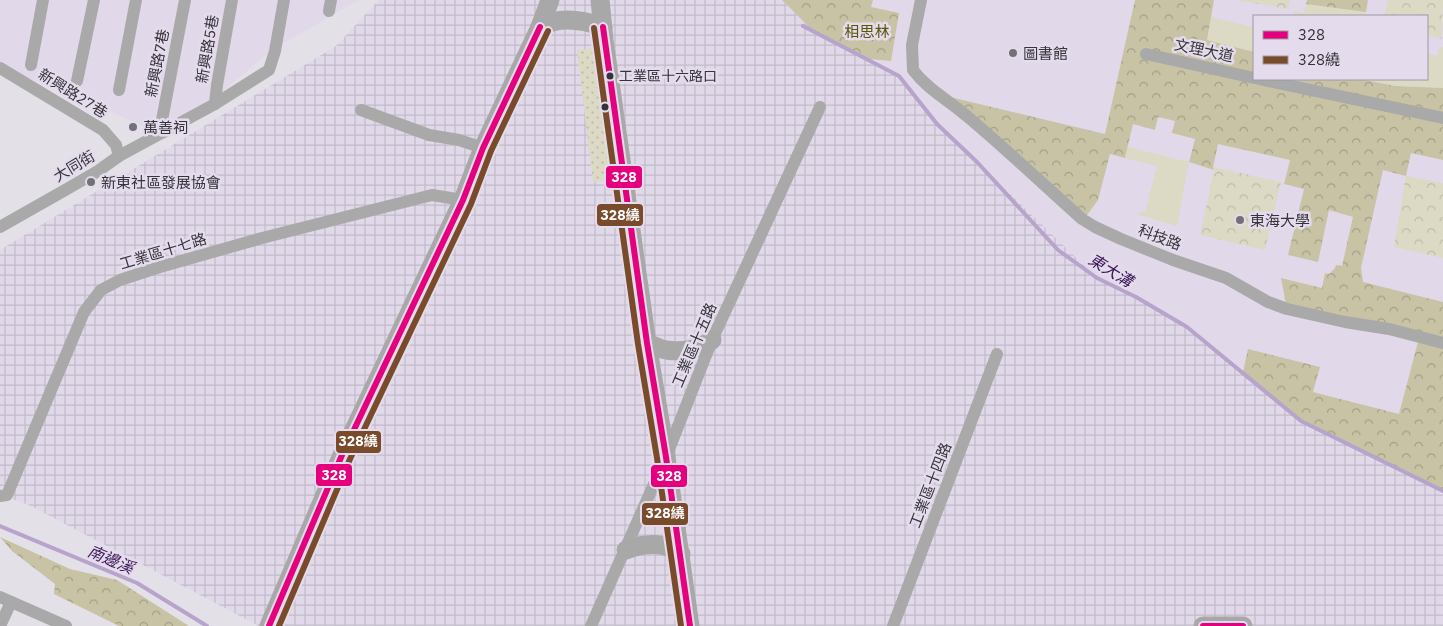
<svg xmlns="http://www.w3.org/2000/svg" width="1443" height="626" viewBox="0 0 1443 626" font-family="'IBM Plex Sans','Noto Sans TC',sans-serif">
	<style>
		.built { fill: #e1d9ea; fill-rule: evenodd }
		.industrial { fill: url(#industrial-grid) }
		.grass { fill: #dcd9c5 }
		.forest { fill: url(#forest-crowns) }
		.park { fill: url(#park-crowns) }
		.garden { fill: url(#garden-dots) }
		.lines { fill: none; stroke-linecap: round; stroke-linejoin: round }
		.stream { stroke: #b7a3cb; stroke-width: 4 }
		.street { stroke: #a9a9a9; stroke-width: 12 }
		.secondary { stroke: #a9a8a8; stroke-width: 19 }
		.bus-1-casing { stroke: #e4dcec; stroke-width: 10 }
		.bus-2-casing { stroke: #e4dcec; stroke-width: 10 }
		.bus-1 { stroke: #e5007d; stroke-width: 6 }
		.bus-2 { stroke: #7a4b2a; stroke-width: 6 }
		.poi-dot { fill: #737077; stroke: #e4dcec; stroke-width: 2 }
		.bus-dot { fill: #36333a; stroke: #e4dcec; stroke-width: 2 }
		.labels { text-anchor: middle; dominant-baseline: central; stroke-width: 5; stroke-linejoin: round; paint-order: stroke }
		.bus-label { font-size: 14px; fill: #36333a; stroke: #e4dcec; text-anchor: start }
		.park-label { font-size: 15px; fill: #5b5508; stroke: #e4dcec }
		.street-label { font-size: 15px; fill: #36333a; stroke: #e4dcec }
		.poi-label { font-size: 15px; fill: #36333a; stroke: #e4dcec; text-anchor: start }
		.water-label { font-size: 16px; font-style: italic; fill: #3c1757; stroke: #e4dcec }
		.line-badge { stroke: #e4dcec; stroke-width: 2 }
		.badge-label { font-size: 14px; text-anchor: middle; font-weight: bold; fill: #fff }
	</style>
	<defs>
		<pattern id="industrial-grid" width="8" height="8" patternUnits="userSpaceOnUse" patternTransform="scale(1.25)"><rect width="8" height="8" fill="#e1d9ea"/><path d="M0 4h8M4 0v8" fill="none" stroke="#c2bbc9"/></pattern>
		<pattern id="forest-crowns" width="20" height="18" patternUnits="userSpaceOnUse" patternTransform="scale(1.25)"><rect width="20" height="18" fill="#c8c3a5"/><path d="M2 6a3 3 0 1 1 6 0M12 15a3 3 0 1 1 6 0" fill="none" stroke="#a39f87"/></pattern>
		<pattern id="park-crowns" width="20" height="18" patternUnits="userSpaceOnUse" patternTransform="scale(1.25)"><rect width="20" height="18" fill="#dcd9c5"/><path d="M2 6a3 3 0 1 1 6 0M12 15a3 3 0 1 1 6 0" fill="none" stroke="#bdbbaa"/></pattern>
		<pattern id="garden-dots" width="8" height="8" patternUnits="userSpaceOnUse" patternTransform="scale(1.25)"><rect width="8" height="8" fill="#dcd9c5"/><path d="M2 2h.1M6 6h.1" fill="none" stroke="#bdbbaa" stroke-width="1.8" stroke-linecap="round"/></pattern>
	</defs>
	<rect width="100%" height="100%" fill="#e4e0e8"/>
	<g class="built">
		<polygon points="0,0 359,0 272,50 165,140 149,128 0,66"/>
		<path d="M782 0H1443V491L1301 421 1187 327 1136 297 1097 278 937 123 899 76 869 59 816 34ZM1254 16H1427V79H1254Z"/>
	</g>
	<polygon class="industrial" points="379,0 782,0 816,34 869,59 899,76 937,123 1097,278 1136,297 1187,327 1301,421 1443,491 1443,626 259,626 29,505 0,495 0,250 336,46"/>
	<g class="grass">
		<polygon points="1306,4 1366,12 1365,16 1293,16 1294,11 1304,13"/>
		<polygon points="1211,17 1254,27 1254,52 1207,40"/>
		<polygon points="1440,47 1443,47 1443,88 1395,86 1360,79 1427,79 1427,53 1437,56"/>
		<polygon points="1128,147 1189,162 1177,226 1139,215 1140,211 1145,212 1157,166 1125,158"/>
	</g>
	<g class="forest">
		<polygon points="782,0 873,0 871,7 899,13 891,61 869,59 816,34"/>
		<polygon points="1135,0 1214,0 1207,40 1254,52 1254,79 1360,79 1395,86 1443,88 1443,160 1411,153 1406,176 1383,170 1361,268 1363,282 1443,302 1443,491 1301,421 1243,372 1248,349 1320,367 1313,392 1399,414 1419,338 1287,309 1281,278 1322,288 1325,273 1329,274 1335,268 1336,265 1342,266 1353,217 1329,210 1318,262 1288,255 1304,189 1284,184 1290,160 1218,144 1213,167 1214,170 1189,162 1195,139 1172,133 1175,121 1158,117 1155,130 1133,124 1125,158 1110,154 1098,200 1082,222 997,149 929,92 1105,134"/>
		<polygon points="1307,0 1368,0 1366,12 1306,4"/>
		<polygon points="0,537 70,569 117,580 189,626 119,626 54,594 55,584 12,551"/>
	</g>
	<g class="park">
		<polygon points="1236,0 1290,0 1288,9"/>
		<polygon points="1388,0 1443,0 1442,39 1427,35 1427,16 1384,16"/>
		<polygon points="1213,167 1281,182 1265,250 1200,235 1214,170"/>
		<polygon points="1406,176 1443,183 1443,258 1394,247"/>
	</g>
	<polygon class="garden" points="596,48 613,180 593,182 577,50"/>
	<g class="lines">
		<g class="stream">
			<polyline points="803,26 899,76 937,124 977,162 1058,250 1097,278 1136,297 1187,327 1301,421 1443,491"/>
			<polyline points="0,526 137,583 207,626"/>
		</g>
		<g class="street">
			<path d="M921 0 912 45 913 70C928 90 950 101 968 117 1007 150 1044 185 1082 219L1095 227 1121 239 1173 260 1226 278 1268 302 1287 309 1345 322 1389 329 1443 343"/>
			<polyline points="329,11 331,0"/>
			<polyline points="1146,54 1254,78"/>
			<polyline points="31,65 43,0"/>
			<polyline points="0,68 103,130 116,145 119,156"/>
			<polyline points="1259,79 1443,118"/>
			<polyline points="77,81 94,0"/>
			<polyline points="119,90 136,0"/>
			<polyline points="215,104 217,85 232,0"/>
			<polyline points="361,110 429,135 459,140 483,148"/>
			<polyline points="164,132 162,120 185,0"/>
			<polyline points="0,227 67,189 98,171 119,156 215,104 269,70 275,51 284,0"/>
			<polyline points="0,496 7,495 84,312 101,290 120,280 160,267 262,238 432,195 463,200"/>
			<polyline points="0,597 66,626"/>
			<polyline points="0,626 11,602"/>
			<polyline points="591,626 666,457 712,340 820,107"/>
			<polyline points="893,626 997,354"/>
		</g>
		<g class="secondary">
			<polyline points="600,0 604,40 647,343 666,457 690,626"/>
			<path d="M540 27C559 16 583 20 603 27"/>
			<path d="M647 343C653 345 660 349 666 350 680 352 701 350 712 340"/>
			<path d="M626 550C643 543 666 541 681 554"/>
			<polyline points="269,626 342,455 463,200 483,148 540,27 550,0"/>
			<polyline points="1203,626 1243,626"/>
		</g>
		<defs>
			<g id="bus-1">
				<polyline points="603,27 647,343 666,457 690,626"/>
				<polyline points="269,626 342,455 463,200 483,148 540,27"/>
				<polyline points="1203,626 1243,626"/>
			</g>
			<g id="bus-2">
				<polyline points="594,28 638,344 657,458 681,626"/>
				<polyline points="279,626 350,459 471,204 491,151 548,31"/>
			</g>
		</defs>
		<use href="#bus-1" class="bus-1-casing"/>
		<use href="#bus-2" class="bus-2-casing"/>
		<use href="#bus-1" class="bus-1"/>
		<use href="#bus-2" class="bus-2"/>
	</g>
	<g class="poi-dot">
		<circle cx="1013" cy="53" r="5"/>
		<circle cx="133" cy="127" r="5"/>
		<circle cx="91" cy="182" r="5"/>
		<circle cx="1240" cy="220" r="5"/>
	</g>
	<g class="bus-dot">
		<circle cx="610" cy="76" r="4.5"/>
		<circle cx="605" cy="107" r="4.5"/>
	</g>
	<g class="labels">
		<g class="bus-label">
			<text x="619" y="76">工業區十六路口</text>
		</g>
		<g class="park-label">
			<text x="867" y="31">相思林</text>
		</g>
		<g class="street-label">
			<text transform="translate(207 49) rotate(-80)">新興路5巷</text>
			<text transform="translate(1204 50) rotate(12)">文理大道</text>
			<text transform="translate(157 63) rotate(-79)">新興路7巷</text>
			<text transform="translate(73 93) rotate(32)">新興路27巷</text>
			<text transform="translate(74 166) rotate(-31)">大同街</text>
			<text transform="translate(1160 237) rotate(21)">科技路</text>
			<text transform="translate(163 251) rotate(-17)">工業區十七路</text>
			<text transform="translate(694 345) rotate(-67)">工業區十五路</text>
			<text transform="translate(930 485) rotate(-69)">工業區十四路</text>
		</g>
		<g class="poi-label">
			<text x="1023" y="53">圖書館</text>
			<text x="143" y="127">萬善祠</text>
			<text x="101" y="182">新東社區發展協會</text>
			<text x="1250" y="220">東海大學</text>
		</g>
		<g class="water-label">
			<text transform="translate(1111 270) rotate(31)">東大溝</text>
			<text transform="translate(111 559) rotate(23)">南邊溪</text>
		</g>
	</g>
	<g class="line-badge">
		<rect x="605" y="165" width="38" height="24" rx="5" fill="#e5007d"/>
		<rect x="596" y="203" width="48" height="24" rx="5" fill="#7a4b2a"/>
		<rect x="335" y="430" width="47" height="24" rx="5" fill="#7a4b2a"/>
		<rect x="315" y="463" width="38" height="24" rx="5" fill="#e5007d"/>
		<rect x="650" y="464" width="38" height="24" rx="5" fill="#e5007d"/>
		<rect x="641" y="502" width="48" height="24" rx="5" fill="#7a4b2a"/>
	</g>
	<g class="badge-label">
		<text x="624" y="182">328</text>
		<text x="620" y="220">328繞</text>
		<text x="358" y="446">328繞</text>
		<text x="334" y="480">328</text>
		<text x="669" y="481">328</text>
		<text x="665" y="518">328繞</text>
	</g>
	<rect x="1253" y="15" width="175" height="65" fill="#e4dcec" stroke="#9e98a5"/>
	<rect x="1263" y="31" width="25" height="8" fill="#e5007d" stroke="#9e98a5"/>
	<text x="1298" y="40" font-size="15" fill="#36333a">328</text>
	<rect x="1263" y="56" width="25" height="8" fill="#7a4b2a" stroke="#9e98a5"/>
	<text x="1298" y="65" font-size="15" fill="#36333a">328繞</text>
</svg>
